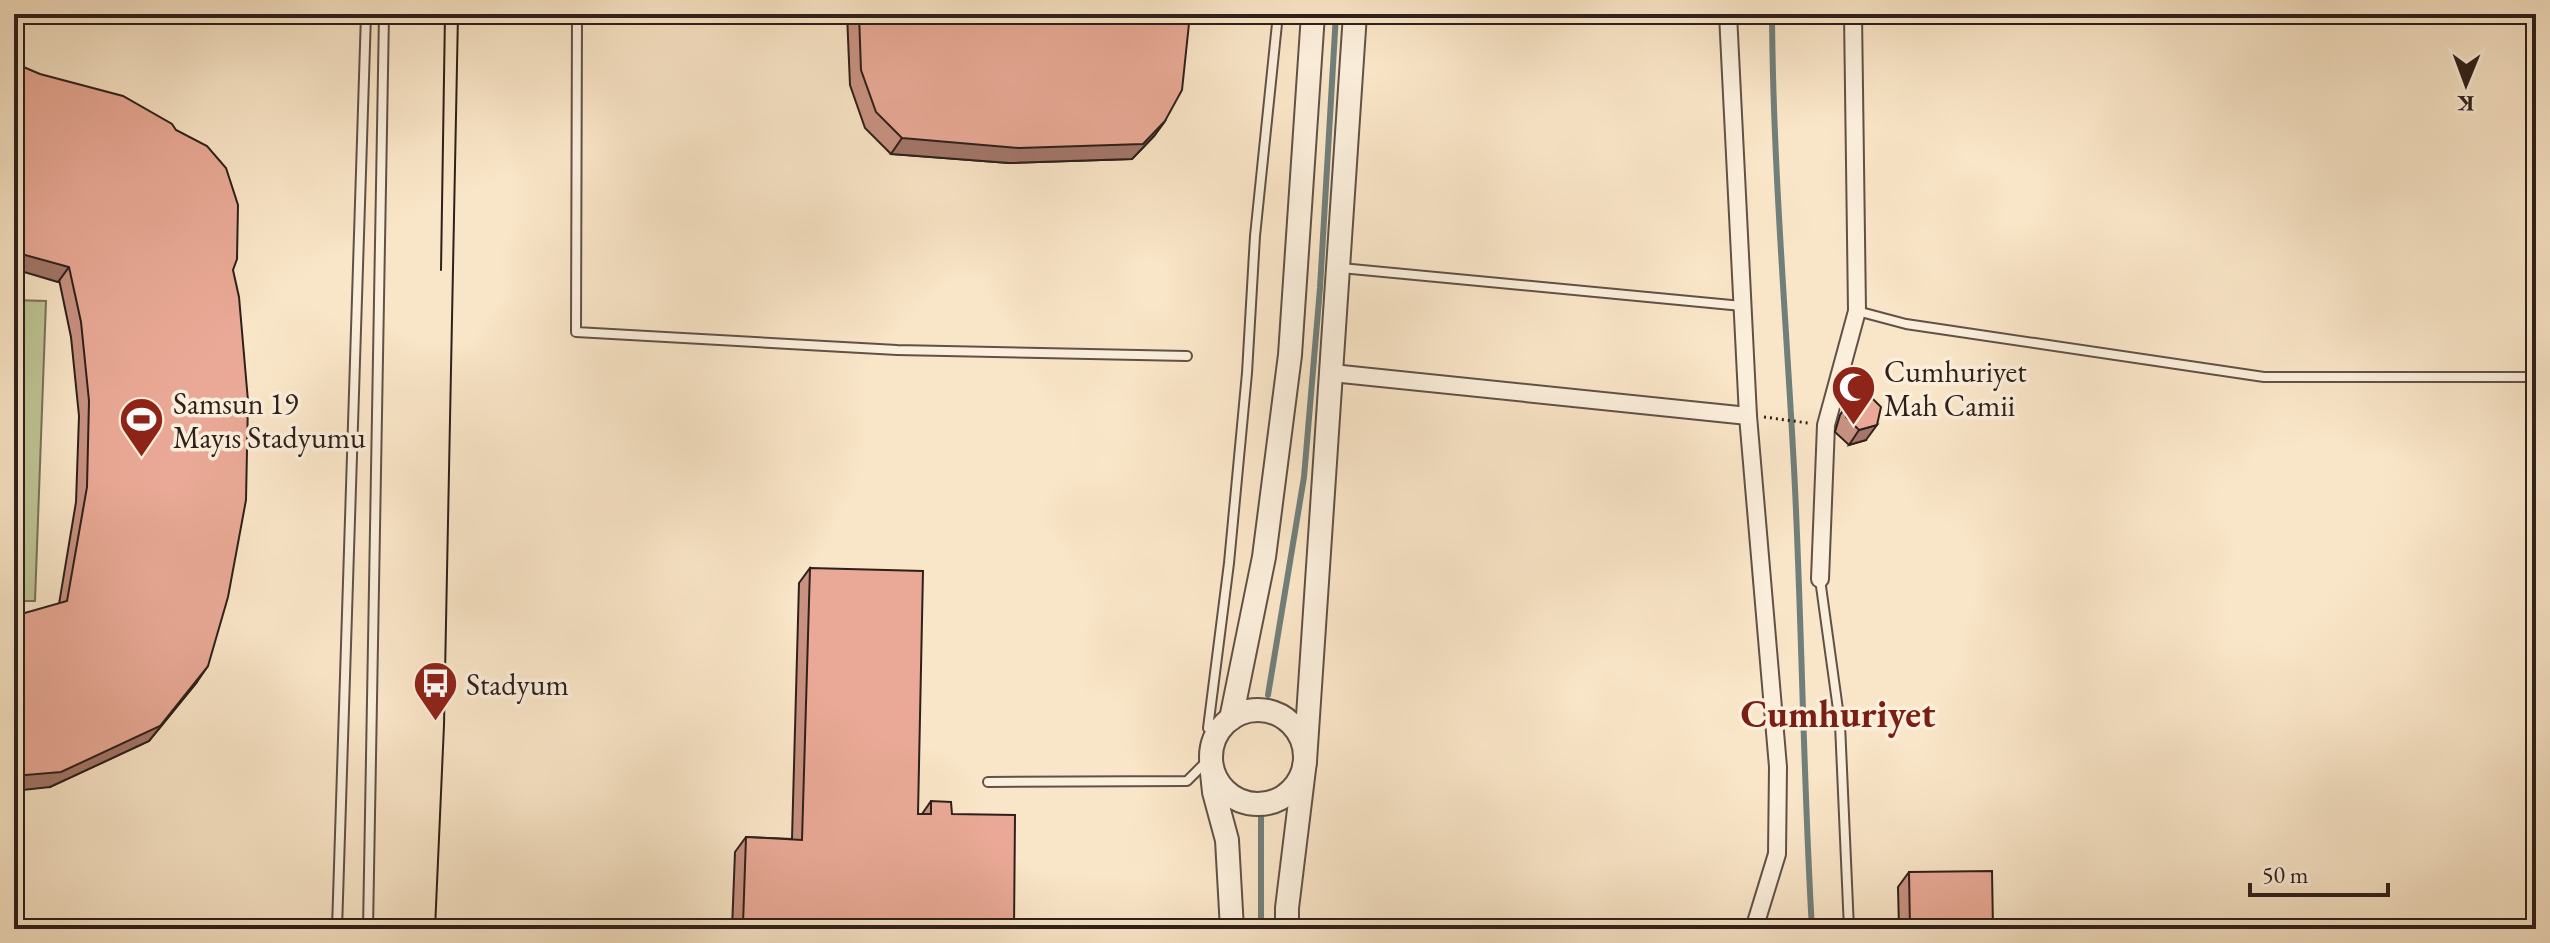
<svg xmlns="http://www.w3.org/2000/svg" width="2550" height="943" viewBox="0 0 2550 943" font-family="'EB Garamond',serif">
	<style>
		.green { fill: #bec495; stroke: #767258; stroke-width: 2 }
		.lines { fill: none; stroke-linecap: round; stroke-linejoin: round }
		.stream { stroke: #717f7a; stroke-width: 6 }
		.service-casing { stroke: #615146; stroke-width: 12 }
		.minor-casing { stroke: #615146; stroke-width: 20 }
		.tertiary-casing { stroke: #615146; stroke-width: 26 }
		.path { stroke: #2e201b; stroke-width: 3; stroke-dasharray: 2 4; stroke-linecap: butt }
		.service { stroke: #fbeedb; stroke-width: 8 }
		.minor { stroke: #fbeedb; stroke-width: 16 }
		.tertiary { stroke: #fbeedb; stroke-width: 22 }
		.tram { stroke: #2e201b; stroke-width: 2 }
		.wall { fill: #c89181; stroke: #2e201b; stroke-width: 2 }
		.shaded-wall { fill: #a37669; stroke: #2e201b; stroke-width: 2 }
		.building { fill: #e9a996; stroke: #2e201b; stroke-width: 2 }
		.labels { text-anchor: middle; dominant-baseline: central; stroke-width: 7; stroke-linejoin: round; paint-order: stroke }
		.poi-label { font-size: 30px; fill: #2e201b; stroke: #fbeedb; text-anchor: start }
		.district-label { font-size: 38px; font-weight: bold; fill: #7a1f14; stroke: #fbeedb }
	</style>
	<rect width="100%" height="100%" fill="#f9e5c7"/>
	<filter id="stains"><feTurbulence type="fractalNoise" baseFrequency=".0025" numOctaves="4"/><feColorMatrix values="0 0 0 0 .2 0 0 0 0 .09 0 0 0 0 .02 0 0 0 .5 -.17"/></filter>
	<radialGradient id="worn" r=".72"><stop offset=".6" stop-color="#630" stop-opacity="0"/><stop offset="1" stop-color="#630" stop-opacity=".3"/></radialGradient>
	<polygon class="green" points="14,300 46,301 35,601 14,601"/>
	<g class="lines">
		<g class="stream">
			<path d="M1772 14C1773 166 1786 317 1794 468 1802 622 1803 776 1812 929"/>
			<polyline points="1268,695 1304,477 1320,288 1336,14"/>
			<polyline points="1261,929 1261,815"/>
		</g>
		<defs>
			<g id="service">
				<polyline points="577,14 576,332 897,350 1187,356"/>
				<polyline points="1341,268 1742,306"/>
				<polyline points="1857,311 1906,324 2264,377 2536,377"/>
				<polyline points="1820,579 1840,724 1849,929"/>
				<polyline points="1208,728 1229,563 1247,373 1255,236 1278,14"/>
				<polyline points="988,782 1187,781 1211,757"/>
				<polyline points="337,929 366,14"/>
				<polyline points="368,929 384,14"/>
			</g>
			<g id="minor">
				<polyline points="1728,14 1748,416 1778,767 1777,854 1754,929"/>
				<polyline points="1332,373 1748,416"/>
				<polyline points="1820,579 1826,425 1857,311 1853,14"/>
			</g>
			<g id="tertiary">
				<circle cx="1258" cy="757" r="47"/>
				<polyline points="1231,719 1264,557 1290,355 1313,14"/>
				<polyline points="1212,773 1214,792 1227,840 1232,929"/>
				<polyline points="1287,929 1287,908 1305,761 1355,14"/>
			</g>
		</defs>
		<use href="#service" class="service-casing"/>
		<use href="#minor" class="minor-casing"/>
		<use href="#tertiary" class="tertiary-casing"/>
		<polyline class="path" points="1764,417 1808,423"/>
		<use href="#service" class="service"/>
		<use href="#minor" class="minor"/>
		<use href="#tertiary" class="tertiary"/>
		<g class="tram">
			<polyline points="441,270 445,14"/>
			<polyline points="435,929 444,725 458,14"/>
		</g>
	</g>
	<g class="wall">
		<polygon points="847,14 1190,14 1165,121 1154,136 1132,159 1009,163 891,154 865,128 850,85"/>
		<polygon points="14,63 233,270 197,682 149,741 50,787 59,604 76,502 79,416 71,337"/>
		<polygon points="1850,400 1866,440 1849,445 1835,432 1840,415"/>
		<polygon points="810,568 918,814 922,814 931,801 952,814 1014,929 732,929 735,852 746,837 792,839 799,583"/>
		<polygon points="1909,872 1993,929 1899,929 1898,887"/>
	</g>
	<g class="shaded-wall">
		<polygon points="1165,121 1154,136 1132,159 1009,163 891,154 902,138"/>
		<polygon points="14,252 19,252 69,267 58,282 14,269"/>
		<polygon points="1877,425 1866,440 1849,445 1859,430"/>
		<polygon points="208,666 197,682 149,741 50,787 14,791 14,776"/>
		<polygon points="743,924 801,924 798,929 739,929"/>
	</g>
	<g class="building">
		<polygon points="859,14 1190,14 1182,90 1165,121 1143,144 1019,148 902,138 876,112 861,70"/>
		<polygon points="14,63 40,74 123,96 172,124 176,130 207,146 226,168 238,205 237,259 233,270 239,297 248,401 246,500 228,597 208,666 160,726 61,772 14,776 14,616 67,601 87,487 89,401 81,322 69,267 14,252"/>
		<polygon points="1868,394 1881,407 1877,425 1859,430 1846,417 1850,400"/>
		<polygon points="810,568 923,571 918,814 931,814 931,801 951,802 952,814 1015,815 1014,929 801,929 801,924 743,924 746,837 802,840"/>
		<polygon points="1992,871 1993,929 1910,929 1909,872"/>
	</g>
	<defs>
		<symbol id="mosque-pin" viewBox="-11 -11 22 30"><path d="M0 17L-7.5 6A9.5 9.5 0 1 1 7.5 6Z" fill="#8f2418" stroke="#fbeedb"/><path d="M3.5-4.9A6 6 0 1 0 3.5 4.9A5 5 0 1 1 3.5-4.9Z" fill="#fff"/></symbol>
		<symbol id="stadium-pin" viewBox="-11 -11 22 30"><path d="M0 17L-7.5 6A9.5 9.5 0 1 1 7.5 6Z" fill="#8f2418" stroke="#fbeedb"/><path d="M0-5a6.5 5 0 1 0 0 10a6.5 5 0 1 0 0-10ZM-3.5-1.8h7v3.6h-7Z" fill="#fff"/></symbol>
		<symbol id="bus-pin" viewBox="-11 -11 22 30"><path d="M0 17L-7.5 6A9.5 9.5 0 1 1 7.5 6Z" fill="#8f2418" stroke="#fbeedb"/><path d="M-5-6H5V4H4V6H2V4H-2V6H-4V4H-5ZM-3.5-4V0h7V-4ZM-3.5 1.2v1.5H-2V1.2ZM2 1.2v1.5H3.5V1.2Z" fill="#fff"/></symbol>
	</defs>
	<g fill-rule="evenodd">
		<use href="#mosque-pin" x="1828" y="362" width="51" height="69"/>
		<use href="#stadium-pin" x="116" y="394" width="51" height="69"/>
		<use href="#bus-pin" x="410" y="658" width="51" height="69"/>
	</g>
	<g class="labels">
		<g class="poi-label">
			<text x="1884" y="371">Cumhuriyet<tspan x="1884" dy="34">Mah Camii</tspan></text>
			<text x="173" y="403">Samsun 19<tspan x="173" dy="34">Mayıs Stadyumu</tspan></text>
			<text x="466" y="684">Stadyum</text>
		</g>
		<g class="district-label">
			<text x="1838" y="713">Cumhuriyet</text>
		</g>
	</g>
	<rect width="2550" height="943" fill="none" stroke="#f9e5c7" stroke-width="48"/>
	<rect x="16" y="16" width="2518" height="911" fill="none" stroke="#2e201b" stroke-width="4"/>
	<rect x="24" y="24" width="2502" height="895" fill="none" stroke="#2e201b" stroke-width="2"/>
	<g transform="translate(2466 84) rotate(181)" stroke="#fbeedb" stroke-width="6" paint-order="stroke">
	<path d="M0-6L14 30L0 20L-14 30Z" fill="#2e201b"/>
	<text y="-12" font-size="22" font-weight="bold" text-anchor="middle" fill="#2e201b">K</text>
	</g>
	<path d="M2250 883v12h138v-12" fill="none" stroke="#2e201b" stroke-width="4"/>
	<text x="2262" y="883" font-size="24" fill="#2e201b" stroke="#fbeedb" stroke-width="6" paint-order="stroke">50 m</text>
	<rect width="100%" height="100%" filter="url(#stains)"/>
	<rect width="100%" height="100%" fill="url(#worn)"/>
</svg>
